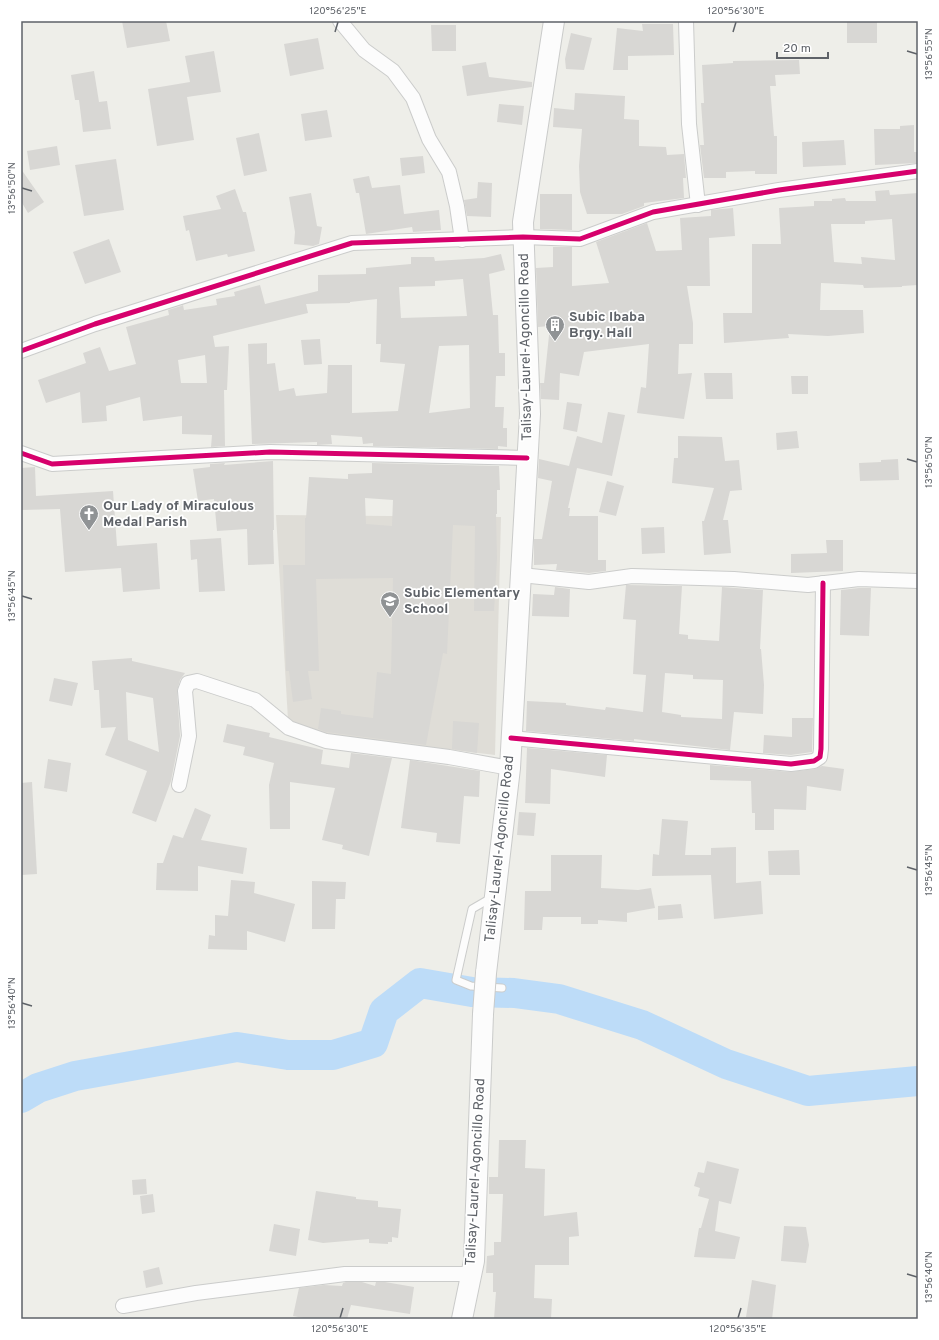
<svg xmlns="http://www.w3.org/2000/svg" width="939" height="1340" viewBox="0 0 939 1340" font-family="Overpass,sans-serif">
	<style>
		.education { fill: #dfddd7 }
		.lines { fill: none; stroke-linecap: round; stroke-linejoin: round }
		.river { stroke: #bddcf8; stroke-width: 30 }
		.building { fill: #d8d7d4; fill-rule: evenodd }
		.service-casing { stroke: #cbcccb; stroke-width: 9 }
		.minor-casing { stroke: #cbcccb; stroke-width: 16 }
		.secondary-casing { stroke: #cacbca; stroke-width: 22 }
		.service { stroke: #fcfcfc; stroke-width: 7 }
		.minor { stroke: #fcfcfc; stroke-width: 14 }
		.secondary { stroke: #fcfcfc; stroke-width: 20 }
		.secondary-bridge-casing { stroke: #cacbca; stroke-width: 22; stroke-linecap: butt }
		.secondary-bridge { stroke: #fcfcfc; stroke-width: 20 }
		.cycleway-casing { stroke: #fff; stroke-width: 8 }
		.cycleway { stroke: #d6006c; stroke-width: 5 }
		.ticks { fill: none; stroke: #5e6268; stroke-width: 1.5 }
		.labels { text-anchor: middle; dominant-baseline: central; stroke-width: 3.5; stroke-linejoin: round; paint-order: stroke }
		.poi-label { font-size: 14px; font-weight: bold; fill: #5e6268; stroke: #fff; text-anchor: start }
		.street-label { font-size: 14px; fill: #5e6268; stroke: #fff }
		.neatline { fill: none; stroke: #5e6268; stroke-width: 1.5 }
		.ticks-label { font-size: 10px; text-anchor: middle; fill: #5e6268 }
	</style>
	<rect width="100%" height="100%" fill="#eeeee9"/>
	<polygon class="education" points="276,515 501,517 495,755 313,733 288,720"/>
	<g class="lines">
		<polyline class="river" points="21,1098 38,1088 75,1076 237,1047 288,1055 333,1055 373,1043 384,1011 420,983 472,992 514,993 559,999 642,1025 726,1064 808,1091 918,1081"/>
	</g>
	<g class="building">
		<polygon points="122,21 166,21 170,41 127,48"/>
		<rect x="847" y="21" width="30" height="22"/>
		<polygon points="642,24 673,24 674,55 628,56 628,70 613,70 617,28 643,31"/>
		<polygon points="431,25 456,25 456,51 432,51"/>
		<polygon points="571,33 592,38 584,70 566,69 565,59"/>
		<polygon points="318,38 324,69 290,76 284,44"/>
		<polygon points="214,51 221,92 187,97 194,140 157,146 148,89 190,82 185,56"/>
		<polygon points="799,60 800,74 775,75 776,86 770,86 774,136 777,136 777,174 755,174 755,171 726,172 726,178 704,178 700,145 704,145 701,103 704,103 702,65 733,63 733,61"/>
		<polygon points="486,62 489,77 532,82 532,87 467,96 462,66"/>
		<polygon points="94,71 99,102 107,101 111,129 83,132 79,100 75,100 71,75"/>
		<polygon points="575,93 625,96 624,119 639,120 639,146 666,147 667,155 684,154 686,178 683,178 684,198 644,203 644,206 622,214 587,214 580,192 579,166 582,129 553,127 554,108 574,110"/>
		<polygon points="499,104 524,106 522,125 497,122"/>
		<polygon points="327,110 332,137 305,141 301,114"/>
		<polygon points="914,125 914,152 918,152 918,163 875,165 874,129 900,129 900,126"/>
		<polygon points="259,133 267,171 244,176 236,138"/>
		<polygon points="844,140 846,165 803,167 802,142"/>
		<polygon points="57,146 60,165 30,170 27,151"/>
		<polygon points="423,156 425,173 402,176 400,158"/>
		<polygon points="116,159 124,210 84,216 75,165"/>
		<polygon points="21,169 44,202 28,213 21,201"/>
		<polygon points="369,176 372,188 400,185 404,214 439,210 441,230 413,232 412,227 366,234 359,193 356,193 353,179"/>
		<polygon points="478,182 492,183 491,217 467,216 464,200 477,198"/>
		<polygon points="235,189 243,212 246,212 255,251 228,257 227,254 196,261 189,230 186,231 183,216 221,209 216,196"/>
		<path d="M889 190 890 195 918 193V285L902 286V287L864 288 863 285 821 283 820 310H863L864 333 828 336 788 334 789 338 724 343 723 313H752V244H781L779 208 814 206V201H832V199L845 198 846 201H876L875 191ZM892 219 895 260 861 257 862 264 834 262 831 224H865V221Z"/>
		<polygon points="311,193 317,226 322,227 319,244 313,246 294,244 295,232 289,197"/>
		<polygon points="540,194 572,194 572,230 540,229"/>
		<polygon points="733,208 735,236 709,238 710,286 687,286 693,323 693,344 679,344 678,374 692,373 684,419 637,413 641,387 646,388 649,344 584,352 579,376 560,373 559,400 541,399 540,383 544,383 550,326 538,327 536,268 553,267 553,247 572,247 572,286 609,283 596,242 647,223 656,251 682,250 680,218 711,216 711,210"/>
		<polygon points="109,239 121,272 85,284 73,252"/>
		<path d="M501 254 505 270 489 274 493 315H498L499 353H505V376H496L495 407H504L503 428H507V447L498 446V449L373 446V443L363 444 362 437 331 435 332 444 317 445V442L252 444 248 344 267 343V364L275 363 279 391 294 388 296 396 327 393 328 365H352V413L398 411 405 364 380 362 381 344H376L377 299 350 302V303L306 304 308 313 213 336 215 347 229 346 227 390H224L225 446 211 447 212 435 182 434V416L143 421 140 397 106 406 107 421 82 423 80 392 46 403 38 380 86 363 83 353 100 347 109 371 136 364 126 327 169 315 168 310 181 306 183 305 184 310 217 305 216 299 235 296 234 292 260 285 265 304 318 291V275L366 274V268L411 264V257H434L435 261 484 258ZM463 279 467 316 401 318 399 287 435 286V281ZM469 345 470 408 429 413 439 346ZM205 355 207 383H181L178 360Z"/>
		<polygon points="320,339 322,364 304,365 301,340"/>
		<polygon points="704,373 732,373 733,399 706,399"/>
		<polygon points="791,376 808,376 808,394 792,394"/>
		<polygon points="567,402 582,404 577,432 563,429"/>
		<polygon points="608,412 625,415 612,476 577,468 568,508 570,508 569,516 598,516 598,560 606,560 606,571 589,573 556,570 557,564 534,565 534,539 542,539 552,481 538,478 539,459 569,466 577,436 602,443"/>
		<polygon points="797,431 799,448 777,450 776,433"/>
		<polygon points="678,436 722,437 725,461 739,460 742,490 730,491 723,520 728,520 731,553 704,555 702,521 704,521 714,488 672,483 674,458 678,458"/>
		<polygon points="898,459 899,480 860,481 859,463 881,462 881,460"/>
		<polygon points="273,461 274,530 273,530 274,564 248,565 247,529 217,531 214,499 198,501 193,469 210,467 210,464 225,463 224,465"/>
		<path d="M372 463 499 466 500 490H497V514H496L497 558 494 611H474L475 526 453 525 447 654 443 653 426 745 326 732 318 729 321 708 341 711V714L373 718 377 672 391 674 393 578 316 579 319 671H308L312 699 293 702 289 671H286L283 565H305V518H306L309 477 348 479V474L372 473ZM365 498 393 500 392 526 366 524Z"/>
		<polygon points="35,467 36,496 113,491 117,546 157,543 160,589 123,592 121,568 65,572 60,509 21,510 21,468"/>
		<polygon points="607,481 624,486 616,516 599,512"/>
		<polygon points="664,527 665,553 642,554 641,528"/>
		<polygon points="221,538 225,591 199,592 197,559 191,560 190,540"/>
		<polygon points="826,540 843,540 843,571 791,573 791,554 827,553"/>
		<path d="M626 585 682 586 679 634 688 635V639L719 641 722 587 763 590 760 649H761L764 685 763 714 734 712 730 750 634 739V741L526 731 527 701 566 703V705L605 710 606 707 643 712 646 675 633 674 636 620 623 619ZM665 673 693 675V679L723 680 722 719 681 717V715L662 712Z"/>
		<polygon points="555,587 570,589 569,617 532,616 533,594 554,595"/>
		<polygon points="859,588 871,588 869,636 840,635 841,590"/>
		<path d="M132 658V661L185 673 180 680 177 691 180 736 171 781 156 822 132 813 147 771 105 755 116 727 101 728 99 690H94L92 661ZM126 692 153 698 159 752 128 740Z"/>
		<polygon points="54,678 78,683 72,706 49,701"/>
		<polygon points="792,718 813,718 812,752 791,755 763,753 764,735 792,737"/>
		<polygon points="453,721 479,723 477,753 452,749"/>
		<polygon points="227,724 270,733 269,737 323,750 321,764 349,768 351,753 392,758 369,856 342,849 343,845 322,840 335,788 290,782 290,829 270,829 269,785 274,763 243,755 245,747 223,742"/>
		<polygon points="527,748 607,755 605,777 551,769 550,804 525,803"/>
		<polygon points="48,759 71,763 67,792 44,788"/>
		<polygon points="410,760 480,771 479,797 464,796 460,844 436,842 437,833 401,828"/>
		<polygon points="710,765 790,772 815,769 822,766 844,769 841,791 807,786 806,810 774,809 774,830 755,830 755,813 752,813 751,781 710,780"/>
		<polygon points="32,782 37,874 21,875 21,783"/>
		<polygon points="195,808 211,815 201,840 247,848 243,874 198,866 198,891 156,890 157,863 163,863 173,835 183,838"/>
		<polygon points="519,812 536,813 534,836 517,835"/>
		<polygon points="662,819 688,821 685,855 711,855 711,848 736,847 736,883 761,881 763,914 714,919 711,875 652,876 653,854 659,855"/>
		<polygon points="799,850 800,875 769,875 768,851"/>
		<polygon points="551,855 602,855 601,888 638,890 651,888 655,908 627,913 627,922 598,920 598,924 581,924 581,917 543,917 542,930 524,930 525,891 551,891"/>
		<polygon points="231,880 255,882 254,893 295,904 285,942 247,931 247,950 208,949 209,935 215,936 215,915 228,916"/>
		<polygon points="312,881 346,882 345,899 336,899 335,929 312,929"/>
		<polygon points="681,904 683,918 658,920 658,906"/>
		<polygon points="499,1140 526,1140 525,1168 545,1169 544,1216 577,1212 579,1236 569,1237 569,1265 535,1265 534,1298 552,1299 551,1319 494,1319 496,1292 493,1292 493,1273 486,1273 487,1256 494,1255 494,1242 501,1242 503,1194 489,1194 489,1177 498,1177"/>
		<polygon points="707,1161 739,1169 731,1204 719,1201 715,1231 740,1237 735,1259 694,1257 699,1228 701,1228 709,1199 698,1196 700,1188 694,1186 698,1172 704,1173"/>
		<polygon points="146,1179 147,1194 133,1195 132,1180"/>
		<polygon points="316,1191 356,1197 356,1199 378,1201 378,1207 401,1209 398,1238 392,1237 392,1242 388,1242 388,1244 369,1243 369,1239 323,1243 308,1240"/>
		<polygon points="153,1194 155,1212 142,1214 140,1196"/>
		<polygon points="274,1224 300,1229 296,1256 269,1251"/>
		<polygon points="784,1226 806,1227 809,1245 806,1263 781,1261"/>
		<polygon points="159,1267 163,1284 146,1288 143,1271"/>
		<polygon points="752,1280 776,1285 772,1319 746,1317"/>
		<polygon points="346,1282 362,1282 375,1286 376,1282 385,1282 414,1287 410,1314 351,1305 347,1319 308,1319 293,1316 299,1288 324,1285 342,1286 343,1283"/>
	</g>
	<g class="lines">
		<defs>
			<polyline id="service" points="491,898 472,909 456,980 471,986 502,988"/>
			<g id="minor">
				<polyline points="340,21 364,50 393,71 413,98 429,139 449,172 457,206 462,240"/>
				<polyline points="686,21 689,124 698,205"/>
				<polyline points="21,351 95,324 352,243 523,237 580,239 653,212 779,190 918,171"/>
				<polyline points="21,453 52,464 270,452 527,458"/>
				<polyline points="521,575 589,582 632,576 734,579 808,585 859,579 918,581"/>
				<polyline points="511,738 791,764 814,761 820,757 821,749 823,583"/>
				<polyline points="179,785 189,736 185,691 188,683 197,681 255,700 289,728 326,741 449,757 510,768"/>
				<polyline points="123,1306 196,1293 345,1274 472,1274"/>
			</g>
			<g id="secondary">
				<polyline points="486,973 510,768 530,414 523,222 554,21"/>
				<polyline points="462,1319 474,1261 483,1014"/>
			</g>
		</defs>
		<use href="#service" class="service-casing"/>
		<use href="#minor" class="minor-casing"/>
		<use href="#secondary" class="secondary-casing"/>
		<use href="#service" class="service"/>
		<use href="#minor" class="minor"/>
		<use href="#secondary" class="secondary"/>
		<defs>
			<polyline id="secondary-bridge" points="483,1014 486,973"/>
		</defs>
		<use href="#secondary-bridge" class="secondary-bridge-casing"/>
		<use href="#secondary-bridge" class="secondary-bridge"/>
		<defs>
			<g id="cycleway">
				<polyline points="21,351 95,324 352,243 523,237 580,239 653,212 779,190 918,171"/>
				<polyline points="21,453 52,464 270,452 527,458"/>
				<polyline points="511,738 791,764 814,761 820,757 821,749 823,583"/>
			</g>
		</defs>
		<use href="#cycleway" class="cycleway-casing"/>
		<use href="#cycleway" class="cycleway"/>
	</g>
	<path class="ticks" d="M335 32 338 22M733 32 736 22M907 51 917 54M22 188 32 191M907 459 917 462M22 596 32 599M907 867 917 870M22 1003 32 1006M907 1274 917 1277M340 1318 343 1308M738 1318 741 1308"/>
	<defs>
		<symbol id="building-pin" viewBox="-11 -11 22 30"><path d="M0 17L-7.5 6A9.5 9.5 0 1 1 7.5 6Z" fill="#909395" stroke="#fff"/><path d="M-4-6H4V6H1V3H-1V6H-4ZM-2.5-4.3h1.7v1.8h-1.7ZM.8-4.3h1.7v1.8H.8ZM-2.5-1h1.7V.8h-1.7ZM.8-1h1.7V.8H.8Z" fill="#fff"/></symbol>
		<symbol id="church-pin" viewBox="-11 -11 22 30"><path d="M0 17L-7.5 6A9.5 9.5 0 1 1 7.5 6Z" fill="#909395" stroke="#fff"/><path d="M-1.2-6h2.4v3.5h3.3v2.4h-3.3V6h-2.4V-.1h-3.3v-2.4h3.3Z" fill="#fff"/></symbol>
		<symbol id="school-pin" viewBox="-11 -11 22 30"><path d="M0 17L-7.5 6A9.5 9.5 0 1 1 7.5 6Z" fill="#909395" stroke="#fff"/><path d="M0-5L7-2L0 1L-7-2ZM-4 1L0 2.5L4 1V4Q0 6-4 4Z" fill="#fff"/></symbol>
	</defs>
	<g fill-rule="evenodd">
		<use href="#building-pin" x="544" y="314" width="22" height="30"/>
		<use href="#church-pin" x="78" y="503" width="22" height="30"/>
		<use href="#school-pin" x="379" y="590" width="22" height="30"/>
	</g>
	<g class="labels">
		<g class="poi-label">
			<text x="569" y="317">Subic Ibaba<tspan x="569" dy="16">Brgy. Hall</tspan></text>
			<text x="103" y="506">Our Lady of Miraculous<tspan x="103" dy="16">Medal Parish</tspan></text>
			<text x="404" y="593">Subic Elementary<tspan x="404" dy="16">School</tspan></text>
		</g>
		<g class="street-label">
			<text transform="translate(526 347) rotate(-91)">Talisay-Laurel-Agoncillo Road</text>
			<text transform="translate(500 849) rotate(-84)">Talisay-Laurel-Agoncillo Road</text>
			<text transform="translate(476 1172) rotate(-87)">Talisay-Laurel-Agoncillo Road</text>
		</g>
	</g>
	<rect width="939" height="1340" fill="none" stroke="#ffffff" stroke-width="44"/>
	<path d="M777 52v6h51v-6" fill="none" stroke="#5e6268" stroke-width="2"/>
	<text x="783" y="52" font-size="12" fill="#5e6268" stroke="#ffffff" stroke-width="3" paint-order="stroke">20 m</text>
	<rect x="22" y="22" width="895" height="1296" class="neatline"/>
	<g class="ticks-label">
		<text x="338" y="14">120°56'25"E</text>
		<text x="736" y="14">120°56'30"E</text>
		<text transform="translate(928 54) rotate(-90)" y="4">13°56'55"N</text>
		<text transform="translate(11 188) rotate(-90)" y="4">13°56'50"N</text>
		<text transform="translate(928 462) rotate(-90)" y="4">13°56'50"N</text>
		<text transform="translate(11 596) rotate(-90)" y="4">13°56'45"N</text>
		<text transform="translate(928 870) rotate(-90)" y="4">13°56'45"N</text>
		<text transform="translate(11 1003) rotate(-90)" y="4">13°56'40"N</text>
		<text transform="translate(928 1277) rotate(-90)" y="4">13°56'40"N</text>
		<text x="340" y="1332">120°56'30"E</text>
		<text x="738" y="1332">120°56'35"E</text>
	</g>
</svg>
